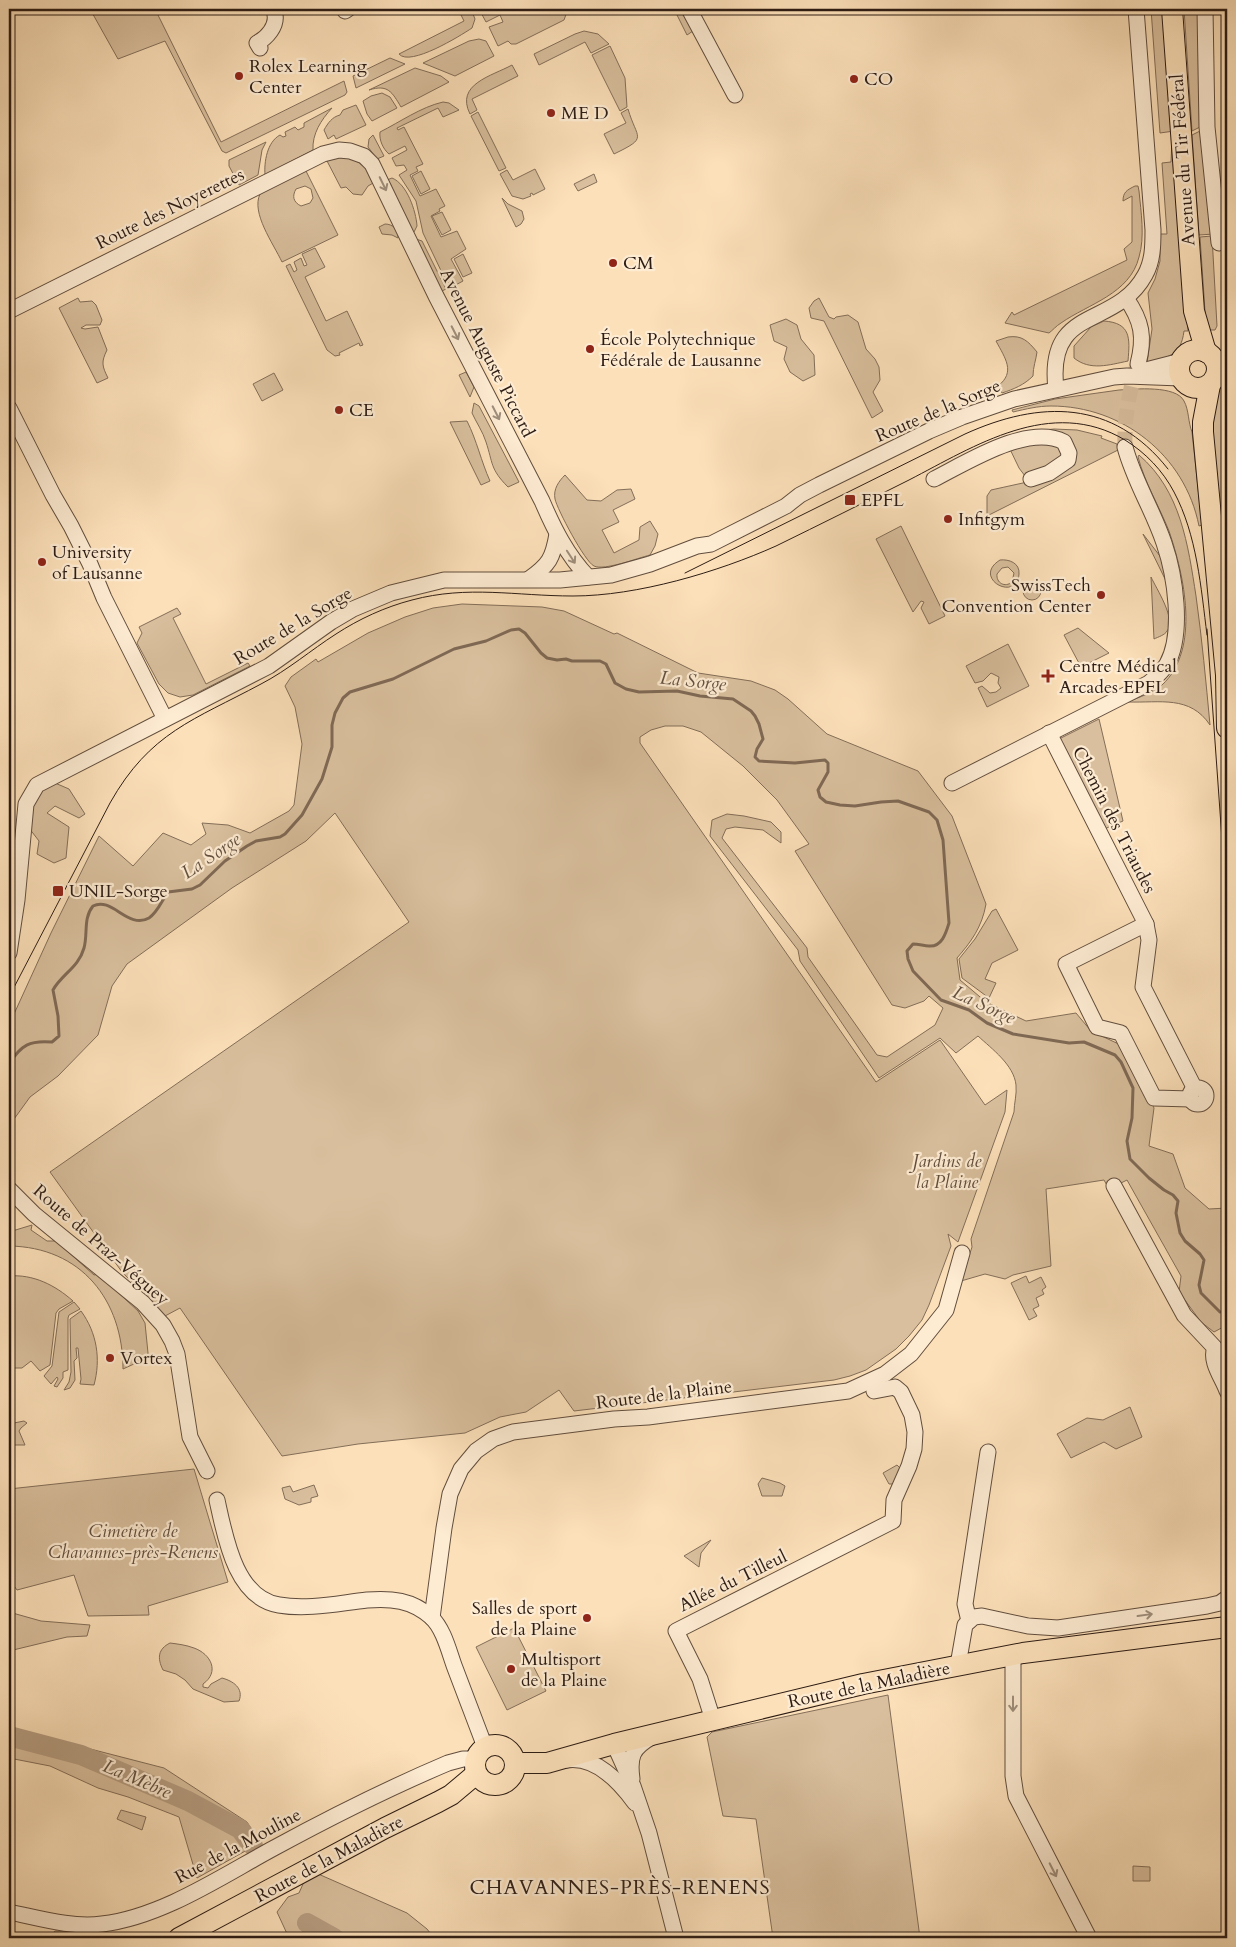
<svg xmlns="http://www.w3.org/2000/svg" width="1236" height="1947" viewBox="0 0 1236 1947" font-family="Cardo,serif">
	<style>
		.green { fill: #d9bf9d; stroke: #836e58; fill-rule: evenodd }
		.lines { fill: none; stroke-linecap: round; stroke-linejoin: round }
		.stream { stroke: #7f6955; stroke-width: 3 }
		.river { stroke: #b69d81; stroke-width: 20 }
		.minor-tunnel { stroke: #d3b998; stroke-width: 15; stroke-dasharray: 15 8; stroke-linecap: butt }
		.minor-casing { stroke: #614d3d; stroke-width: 17 }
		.major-casing { stroke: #2d1c14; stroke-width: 22 }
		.minor { stroke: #fdebd2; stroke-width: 15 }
		.major { stroke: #fce0b9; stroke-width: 20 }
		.tram { stroke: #2d1c14; stroke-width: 1 }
		.oneway { stroke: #9f8e7c }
		.poi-dot { fill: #8f2418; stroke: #fdebd2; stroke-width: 2 }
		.labels { text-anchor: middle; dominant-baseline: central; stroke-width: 4.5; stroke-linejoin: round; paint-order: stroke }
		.poi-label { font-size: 18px; fill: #2d1c14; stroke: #fdebd2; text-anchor: start }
		.street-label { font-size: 18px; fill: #2d1c14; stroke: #fdebd2 }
		.park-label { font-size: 18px; font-style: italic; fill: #614d3d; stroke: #fdebd2 }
		.water-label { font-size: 19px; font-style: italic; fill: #645040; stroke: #fdebd2 }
		.quarter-label { font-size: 20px; letter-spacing: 1px; fill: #2d1c14; stroke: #fdebd2 }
	</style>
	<rect width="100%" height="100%" fill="#fce0b9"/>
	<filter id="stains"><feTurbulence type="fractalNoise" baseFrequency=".004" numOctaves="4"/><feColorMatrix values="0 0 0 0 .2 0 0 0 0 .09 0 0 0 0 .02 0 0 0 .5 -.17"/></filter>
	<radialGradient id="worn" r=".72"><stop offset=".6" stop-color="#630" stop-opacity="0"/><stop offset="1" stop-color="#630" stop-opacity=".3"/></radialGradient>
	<g class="green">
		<polygon points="90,9 155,9 221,142 344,81 347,92 345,95 226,153 222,151 165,41 118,59"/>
		<path d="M458 9H471L475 19 472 28C460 36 410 67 399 54L464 21Z"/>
		<polygon points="479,9 568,9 564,20 516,44 511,44 508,41 498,46 489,27 503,22 500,15 486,22"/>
		<polygon points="674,9 682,9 693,31 687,35"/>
		<polygon points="1151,9 1164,9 1174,131 1160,133"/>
		<polygon points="1184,9 1200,9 1202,126 1192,131"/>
		<polygon points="584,31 598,34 609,44 591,53 585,42 539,65 534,54 575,34"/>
		<polygon points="479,39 486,41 494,56 455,76 423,63 469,41"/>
		<polygon points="610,46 625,78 627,107 620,111 592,55"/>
		<polygon points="390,58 405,64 356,88 353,76"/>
		<path d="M512 65 518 76 472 99 477 110 470 114C455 84 492 76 512 65Z"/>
		<path d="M415 68 441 76 449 82 401 107C392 92 388 84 369 90Z"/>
		<polygon points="382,93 390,97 397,108 372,121 367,114 363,101 371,96"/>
		<path d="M443 102 449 103 459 110 443 117 438 108 397 128 398 130 404 127 423 164 416 167 418 171 410 175 420 196 436 189 445 206 439 209 440 211 431 216 441 237 457 231 466 249 451 259 463 281 452 287 445 279 423 233 416 201 399 175 407 170 404 165 396 166 392 158 407 150 405 146 389 154C383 149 379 140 380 132 400 122 421 107 443 102Z"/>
		<path d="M356 105 366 125 336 139 334 135 328 139 324 130C328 123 332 117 340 115L343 110Z"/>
		<path d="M332 108C321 120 312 134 313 150L265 175C264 162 267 142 280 135L283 137 286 136 285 132 295 127 298 130 304 127V123Z"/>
		<path d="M628 109C637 140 649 137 614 154L604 134 626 123 621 113Z"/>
		<polygon points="478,112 506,168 499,171 471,116"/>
		<polygon points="1202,130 1214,234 1199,235 1192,135"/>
		<polygon points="373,135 384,156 377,159 368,147 369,139"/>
		<path d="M1172 137 1188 331H1184C1181 356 1168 357 1147 363L1152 329 1148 293 1155 279 1160 261V234H1167L1162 163 1171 162Z"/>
		<polygon points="266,142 262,150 258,175 239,185 229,166 229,160"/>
		<path d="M345 156C361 162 366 167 375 182L368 186 362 195 353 194 346 187 341 188 326 159Z"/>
		<path d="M305 169 338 235 282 262C273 243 251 213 260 194ZM305 186 311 189 313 198 310 203 301 206C293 202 292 196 296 189Z"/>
		<polygon points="535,169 545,189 533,195 532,193 530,194 531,196 523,199 512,196 500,174 507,170 513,180"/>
		<polygon points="421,171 430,189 421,194 412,176"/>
		<polygon points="594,174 597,182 578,191 574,184"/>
		<path d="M392 178C407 184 416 211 417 226L414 232H410L390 183 387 180Z"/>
		<path d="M1135 186H1138L1139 191C1141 212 1145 237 1139 257 1130 294 1088 304 1061 323 1056 326 1053 330 1049 333L1005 323 1012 312 1014 315 1127 260 1124 249 1132 242V196L1123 201C1123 192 1127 190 1135 186Z"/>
		<polygon points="502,198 508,204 522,211 524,219 521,224 516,227"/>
		<polygon points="442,212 451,230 442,235 432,216"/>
		<path d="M385 224C393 224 399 230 398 238L392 235 382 234 379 227Z"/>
		<polygon points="1212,236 1217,326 1215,330 1210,330 1206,326 1200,237"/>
		<polygon points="413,238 422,241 446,289 440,292"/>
		<polygon points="315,248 325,267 305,277 326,321 347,311 363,345 360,346 359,343 339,353 340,355 335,356 327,350 286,266 290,264 294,272 297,270 294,262 301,258 304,266 307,265 302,254"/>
		<polygon points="463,254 472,273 463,277 454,259"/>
		<path d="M78 298 80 302 92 301 96 305 102 320 100 325H86L81 328 85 329 98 327 107 350C101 362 102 366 108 378L97 383 59 308Z"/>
		<polygon points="819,298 829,317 834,319 836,317 848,315 858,322 866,349 875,359 879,367 880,380 873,392 883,411 872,418 824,321 811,318 809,308 814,301"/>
		<polygon points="786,319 797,325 801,339 814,355 815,375 803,381 790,372 784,359 787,347 774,341 770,325"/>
		<path d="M1104 321C1131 323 1130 338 1128 361 1109 365 1090 371 1074 358V346L1091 327Z"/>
		<path d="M1008 337C1022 335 1028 341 1037 352 1036 360 1033 367 1033 376 1024 385 1014 389 1002 393L998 386C1016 372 1005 358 996 341Z"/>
		<polygon points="1222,371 1227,372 1223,386 1222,397 1227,462 1227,597 1210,417 1213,390 1220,381"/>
		<polygon points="466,372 474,387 470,397 459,375"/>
		<polygon points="274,373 283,390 262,401 253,384"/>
		<path d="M1119 390C1135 389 1176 385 1184 401 1189 410 1188 422 1192 432L1202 525 1199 526C1185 455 1122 406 1051 406 1038 406 1026 409 1013 412L1012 410 1055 399Z"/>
		<path d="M474 403 479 406 519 482 508 487C490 469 493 463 486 442 483 432 476 422 472 413Z"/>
		<path d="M467 421C477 441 481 461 490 481L481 485 450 422Z"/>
		<polygon points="1054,429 1077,430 1102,436 1101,438 1117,444 1118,450 987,516 987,496 991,490 1041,479 1072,457 1035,431"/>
		<polygon points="1055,441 1067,457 1025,476 1019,468 1008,445"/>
		<path d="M1139 455C1181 491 1188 545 1196 596 1202 639 1206 682 1210 725 1190 695 1160 703 1128 702 1139 697 1153 693 1162 685 1201 649 1184 575 1169 531 1159 506 1145 483 1138 457Z"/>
		<path d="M565 475 587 500 601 501 617 490 631 489 635 499 613 510 619 522 602 530 614 553 639 540 640 527 650 521 658 534 655 546 650 555C638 558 604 571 594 566 585 562 557 509 555 499 553 489 559 481 565 475Z"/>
		<polygon points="901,526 945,616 929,624 921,608 924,602 921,601 913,612 876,539"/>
		<polygon points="1143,534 1163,560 1167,583"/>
		<path d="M1000 560C1009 559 1020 563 1019 574 1017 603 971 578 1000 560ZM1002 568 1008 567 1014 573 1012 582C1005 588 996 583 997 574Z"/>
		<path d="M1151 577C1156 588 1177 620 1167 631 1165 635 1158 637 1154 639Z"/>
		<circle cx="1032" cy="591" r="9"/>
		<path d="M462 604 542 607 564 611 614 634 617 633 698 673 751 681 775 690 788 699 827 734 918 771 952 816 986 904C982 927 971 942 957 958L960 980 986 1002 1026 1021 1076 1013 1091 1031 1125 1047 1154 1108 1149 1146 1173 1154 1185 1188 1209 1209 1227 1208V1325L1214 1332 1201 1322 1179 1292 1181 1276 1127 1180 1109 1189 1104 1180 1046 1189 1051 1266 1013 1275 1005 1279 985 1274 961 1281 972 1247 971 1239 1014 1112C1014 1104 1017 1094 1016 1085 1014 1065 992 1049 978 1036L956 1053 940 1038 879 1078 800 961 798 950 710 836 712 820 727 814 744 816 771 822 781 832V843L763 830 735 827 726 829 722 838 807 948 808 957 877 1055 887 1057 935 1025 943 1008 929 996 924 1001 905 1008 892 1005 795 851 809 844 777 800 743 766 701 732 683 726H665L651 730 640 737V743L876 1082 940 1040 985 1105 1007 1090 1005 1112 958 1242 948 1234 951 1246 929 1305 922 1320 909 1336 896 1349 866 1370 850 1376 834 1380 574 1411 559 1390 526 1412 500 1417 465 1433 358 1444 282 1456 180 1308 165 1316 122 1272 50 1172 409 922 335 813 306 841 232 888 127 964 112 986 98 1035 58 1076 30 1097 9 1126V1025L51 933 99 836 133 866 163 833 191 845 206 834 202 823 228 825 250 833 289 811 294 805 302 744 295 707 285 686 291 677 316 659 318 662 368 633 405 617 433 608Z"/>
		<polygon points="177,608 181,614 173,618 206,684 248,663 250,666 193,695 180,697 168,693 159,684 137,643 142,633 139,627"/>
		<polygon points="1078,628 1109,653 1081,667 1064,635"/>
		<polygon points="1008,644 1029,686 987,707 978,688 982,686 990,693 996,692 1001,688 998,683 999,677 991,673 983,681 975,683 966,666"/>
		<polygon points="1099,719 1123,821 1102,830 1057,740"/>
		<polygon points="55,783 69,789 85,814 79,818 55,806 47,813 69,827 66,858 54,863 37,854 39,841 29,828 31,797"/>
		<polygon points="996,909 1018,950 992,963 985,979 996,983 989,998 962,978 959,959 975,939 992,911"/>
		<path d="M32 1225 31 1230 47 1241H56L94 1275 98 1274 138 1311 145 1323 148 1353 147 1358 123 1369C123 1300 81 1247 9 1246V1232Z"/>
		<path d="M9 1276C33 1274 55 1285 73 1301L59 1309 56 1313 50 1365 40 1371 31 1361 22 1368H9Z"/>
		<polygon points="1026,1276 1029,1283 1041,1277 1046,1287 1042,1290 1044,1294 1036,1298 1039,1306 1033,1309 1037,1316 1029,1320 1011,1283"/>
		<polygon points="74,1302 80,1309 69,1315 68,1318 68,1370 63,1372 63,1378 57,1387 54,1386 58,1379 57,1377 51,1384 44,1376 52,1366 59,1312"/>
		<path d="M81 1311C97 1333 101 1359 94 1385L80 1384 81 1379 78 1348H76L77 1358 74 1361 75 1380 70 1388 64 1390 69 1382 71 1372 70 1319Z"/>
		<polygon points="1130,1407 1142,1437 1116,1449 1104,1442 1071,1458 1057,1434 1087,1418 1103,1420"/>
		<polygon points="24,1421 27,1423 21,1428 19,1431 25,1445 9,1445 9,1424"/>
		<polygon points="897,1465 902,1470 895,1484 889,1484 883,1473"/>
		<polygon points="194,1469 228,1582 148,1606 149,1615 88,1616 74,1575 17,1590 9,1579 9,1489"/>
		<polygon points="762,1478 780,1483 785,1486 782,1496 762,1496 758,1484"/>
		<polygon points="314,1485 318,1496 311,1498 311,1502 299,1505 285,1499 282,1488 290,1486 293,1492"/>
		<polygon points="711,1540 701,1553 699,1567 684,1556"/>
		<polygon points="9,1612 41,1621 90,1625 87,1636 67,1637 9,1651"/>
		<polygon points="514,1628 546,1691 507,1710 476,1647"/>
		<path d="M170 1643C178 1644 186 1645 194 1648 211 1654 220 1672 203 1684V1687L208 1688 211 1684 222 1678C233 1681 244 1688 239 1701L224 1702 193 1689 185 1680 176 1674 163 1670C157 1658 158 1649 170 1643Z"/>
		<polygon points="888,1695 920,1938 773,1938 756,1819 723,1816 707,1737 712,1732"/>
		<polygon points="9,1728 164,1768 247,1822 259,1841 256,1845 197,1878 179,1817 128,1797 98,1788 50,1766 9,1758"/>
		<polygon points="121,1810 146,1817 142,1830 117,1819"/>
		<polygon points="1133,1866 1150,1867 1150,1881 1133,1881"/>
		<polygon points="316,1873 407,1913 427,1929 434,1938 289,1938 277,1912 288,1897 299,1893 307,1875"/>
		<polygon points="55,1931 107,1932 108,1938 47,1938"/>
	</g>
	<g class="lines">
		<path class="stream" d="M9 1064C21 1045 30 1040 52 1042L59 1036 58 1016 53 990C61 975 79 967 84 948 88 934 83 918 93 906 112 896 128 930 149 918 158 912 162 900 168 892L192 889 200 885 225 861 247 846 256 841 280 837 285 834 302 815 322 779 332 747V725L335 713 343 698 350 692 393 679 454 649 486 641 511 630 519 629 525 633 541 653 547 658 557 660 566 659 572 661H600L606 664 615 683 626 689 639 692 677 691 700 696 733 699 751 711 755 716 759 724 763 739 757 749 755 757 759 761 795 763 825 760 828 763V772L818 790 820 797 826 802 840 805 855 806 881 802 898 801 929 812 937 820 943 840 949 923C946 933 942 947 929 946 924 946 919 944 913 944L907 951 908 959 913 971 941 1000 969 1010 987 1023 1013 1034 1069 1043 1084 1042 1115 1055 1121 1062 1133 1088 1132 1118 1127 1141 1130 1159 1149 1178 1164 1190 1173 1195 1178 1201 1176 1213 1180 1233 1185 1241 1200 1254 1204 1260 1199 1285 1201 1293 1220 1312"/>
		<g class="river">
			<polyline points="9,1736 81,1755 188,1801 240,1829 253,1846"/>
			<polyline points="307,1923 334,1938"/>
		</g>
		<path class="minor-tunnel" d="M1125 447C1124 417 1129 394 1137 365"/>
		<defs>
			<g id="minor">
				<polyline points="689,9 735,95"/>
				<polyline points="1205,9 1207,127 1219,243"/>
				<polyline points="345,11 348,9"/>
				<path d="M260 48 257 43C267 38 277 26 275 15"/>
				<path d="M1126 298C1142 321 1145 337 1138 364"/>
				<path d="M9 311 323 154 339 150 350 151 364 156 372 164 436 296 542 501C554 529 567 555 588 577"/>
				<polyline points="1142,371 1181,361"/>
				<path d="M1056 389C1046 304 1115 330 1145 275 1153 261 1153 245 1153 230L1136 9"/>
				<polyline points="9,408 53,495 71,526 90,564 104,598 165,719"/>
				<path d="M934 479C966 463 1028 423 1064 442L1069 453 1068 460 1049 473 1031 479"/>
				<path d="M529 579C549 565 553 558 557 534"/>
				<polyline points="1049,733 1146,924 1149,940 1143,987 1195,1089"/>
				<path d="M952 783 1149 683C1156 677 1163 671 1167 664 1184 633 1175 575 1164 543 1153 510 1134 481 1125 447"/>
				<polyline points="1146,924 1066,964 1097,1027 1121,1033 1154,1098 1191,1099"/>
				<polyline points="9,953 17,900 26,804 37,785 269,666 331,622 353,609 391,593 444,580 560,580 611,575 650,564 697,546 711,544 786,506 800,495 819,485 929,431 962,417 1014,399 1114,377 1127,376 1181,378"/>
				<circle cx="1198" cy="1096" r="8"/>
				<path d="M1114 1186 1184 1315 1215 1348C1209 1361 1223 1379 1227 1391"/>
				<polyline points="9,1189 34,1214 143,1303 163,1325 172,1341 177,1354 190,1437 207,1471"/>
				<path d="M217 1500C225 1536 235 1598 279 1605 308 1610 339 1603 367 1600 391 1598 412 1600 431 1617 444 1629 449 1652 455 1668 465 1694 475 1721 485 1747"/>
				<polyline points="432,1618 444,1528 450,1494 461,1469 476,1451 493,1439 513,1432 614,1419 648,1417 848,1391 885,1374 911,1354 946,1310 962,1253"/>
				<polyline points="969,1621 965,1604 988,1452"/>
				<polyline points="1013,1655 1013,1776 1016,1796 1089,1938"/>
				<polyline points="958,1665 965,1625 974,1617 982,1616 1028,1626 1058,1628 1207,1606 1220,1603 1227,1598"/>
				<polyline points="713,1720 700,1679 676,1631 893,1521 894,1500 909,1466 914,1449 915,1432 912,1415 901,1392 895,1387 874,1391"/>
				<polyline points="614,1744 633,1786 649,1833 676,1938"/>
				<path d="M567 1760C596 1756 619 1781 635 1803"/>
				<path d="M632 1779C629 1757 632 1748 652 1737"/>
				<path d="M9 1912C39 1918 71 1928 102 1924 162 1917 222 1876 274 1848 331 1817 389 1788 448 1763L463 1759H475"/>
			</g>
			<g id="major">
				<polyline points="1172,9 1194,311 1206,352"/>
				<circle cx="1198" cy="369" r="19"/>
				<polyline points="1210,385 1203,422 1203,432 1226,675 1227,728"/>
				<circle cx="495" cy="1765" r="20"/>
				<polyline points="515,1763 547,1763 614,1744 863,1684 1023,1653 1227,1627"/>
				<polyline points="179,1938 385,1828 438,1802 451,1795 476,1774"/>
			</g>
		</defs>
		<use href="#minor" class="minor-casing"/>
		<use href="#major" class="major-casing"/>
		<use href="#minor" class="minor"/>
		<use href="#major" class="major"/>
		<g class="tram">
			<path d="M685 573 965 434C1040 400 1113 399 1168 469"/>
			<polyline points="1207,629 1227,910"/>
			<path d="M9 997 110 803C150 732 194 720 261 684 288 670 311 650 336 634 359 619 385 607 412 600 468 585 516 596 573 596 637 596 718 572 776 546 821 524 865 502 909 480 975 446 1051 396 1125 440 1146 453 1163 471 1174 492 1197 535 1201 588 1207 635"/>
		</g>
	</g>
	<defs><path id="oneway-shaft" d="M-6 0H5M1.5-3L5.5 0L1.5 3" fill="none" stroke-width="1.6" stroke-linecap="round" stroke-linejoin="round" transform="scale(1.25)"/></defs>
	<g class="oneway">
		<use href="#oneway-shaft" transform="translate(383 184) rotate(64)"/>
		<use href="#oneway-shaft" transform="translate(455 333) rotate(63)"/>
		<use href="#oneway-shaft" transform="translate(496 413) rotate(63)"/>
		<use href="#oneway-shaft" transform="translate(571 557) rotate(57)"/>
		<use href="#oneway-shaft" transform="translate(1145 1615) rotate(-8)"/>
		<use href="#oneway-shaft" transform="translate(1013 1704) rotate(90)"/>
		<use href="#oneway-shaft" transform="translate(1053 1870) rotate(63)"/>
	</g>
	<g class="poi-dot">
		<circle cx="239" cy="76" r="5"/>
		<circle cx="854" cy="79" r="5"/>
		<circle cx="551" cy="113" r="5"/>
		<circle cx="613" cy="263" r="5"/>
		<circle cx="590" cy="349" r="5"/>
		<circle cx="339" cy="410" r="5"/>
		<rect x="844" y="494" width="12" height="12" rx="2.5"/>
		<circle cx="948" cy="519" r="5"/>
		<circle cx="42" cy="562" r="5"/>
		<circle cx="1101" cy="595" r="5"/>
		<path d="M1045.5 668.5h5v5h5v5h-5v5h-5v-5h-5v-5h5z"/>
		<rect x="52" y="885" width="12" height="12" rx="2.5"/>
		<circle cx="110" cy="1358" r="5"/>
		<circle cx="587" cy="1618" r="5"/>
		<circle cx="511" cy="1669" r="5"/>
	</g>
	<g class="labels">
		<g class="poi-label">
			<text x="249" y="66">Rolex Learning<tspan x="249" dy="21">Center</tspan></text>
			<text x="864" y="79">CO</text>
			<text x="561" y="113">ME D</text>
			<text x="623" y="263">CM</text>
			<text x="600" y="339">École Polytechnique<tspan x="600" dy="21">Fédérale de Lausanne</tspan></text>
			<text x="349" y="410">CE</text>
			<text x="861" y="500">EPFL</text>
			<text x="958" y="519">Infitgym</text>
			<text x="52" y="552">University<tspan x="52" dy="21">of Lausanne</tspan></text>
			<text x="1091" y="585" text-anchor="end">SwissTech<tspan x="1091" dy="21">Convention Center</tspan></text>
			<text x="1059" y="666">Centre Médical<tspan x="1059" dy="21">Arcades EPFL</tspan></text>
			<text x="69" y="891">UNIL-Sorge</text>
			<text x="120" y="1358">Vortex</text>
			<text x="577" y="1608" text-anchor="end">Salles de sport<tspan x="577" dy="21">de la Plaine</tspan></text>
			<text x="521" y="1659">Multisport<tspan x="521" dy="21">de la Plaine</tspan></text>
		</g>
		<g class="street-label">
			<text transform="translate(1183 160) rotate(-94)">Avenue du Tir Fédéral</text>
			<text transform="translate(170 209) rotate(-26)">Route des Noyerettes</text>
			<text transform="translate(487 353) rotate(63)">Avenue Auguste Piccard</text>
			<text transform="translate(938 411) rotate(-23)">Route de la Sorge</text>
			<text transform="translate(293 626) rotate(-31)">Route de la Sorge</text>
			<text transform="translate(1114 820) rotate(63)">Chemin des Triaudes</text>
			<text transform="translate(101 1245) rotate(41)">Route de Praz-Véguey</text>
			<text transform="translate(664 1395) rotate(-7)">Route de la Plaine</text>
			<text transform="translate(733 1581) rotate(-26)">Allée du Tilleul</text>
			<text transform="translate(869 1685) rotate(-12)">Route de la Maladière</text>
			<text transform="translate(238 1846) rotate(-28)">Rue de la Mouline</text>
			<text transform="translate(329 1859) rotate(-28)">Route de la Maladière</text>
		</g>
		<g class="park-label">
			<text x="947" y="1161">Jardins de<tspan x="947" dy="21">la Plaine</tspan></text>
			<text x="133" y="1531">Cimetière de<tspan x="133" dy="21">Chavannes-près-Renens</tspan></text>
		</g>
		<g class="water-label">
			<text transform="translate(693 681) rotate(6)">La Sorge</text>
			<text transform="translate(211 856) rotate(-34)">La Sorge</text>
			<text transform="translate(984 1005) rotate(25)">La Sorge</text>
			<text transform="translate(137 1779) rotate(23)">La Mèbre</text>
		</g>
		<g class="quarter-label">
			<text x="620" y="1887">CHAVANNES-PRÈS-RENENS</text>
		</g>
	</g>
	<rect width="1236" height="1947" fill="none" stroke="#fce0b9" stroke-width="30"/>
	<rect x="10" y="10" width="1216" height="1927" fill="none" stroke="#2d1c14" stroke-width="2.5"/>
	<rect x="15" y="15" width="1206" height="1917" fill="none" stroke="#2d1c14"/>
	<rect width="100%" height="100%" filter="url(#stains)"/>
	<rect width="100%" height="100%" fill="url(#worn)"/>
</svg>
